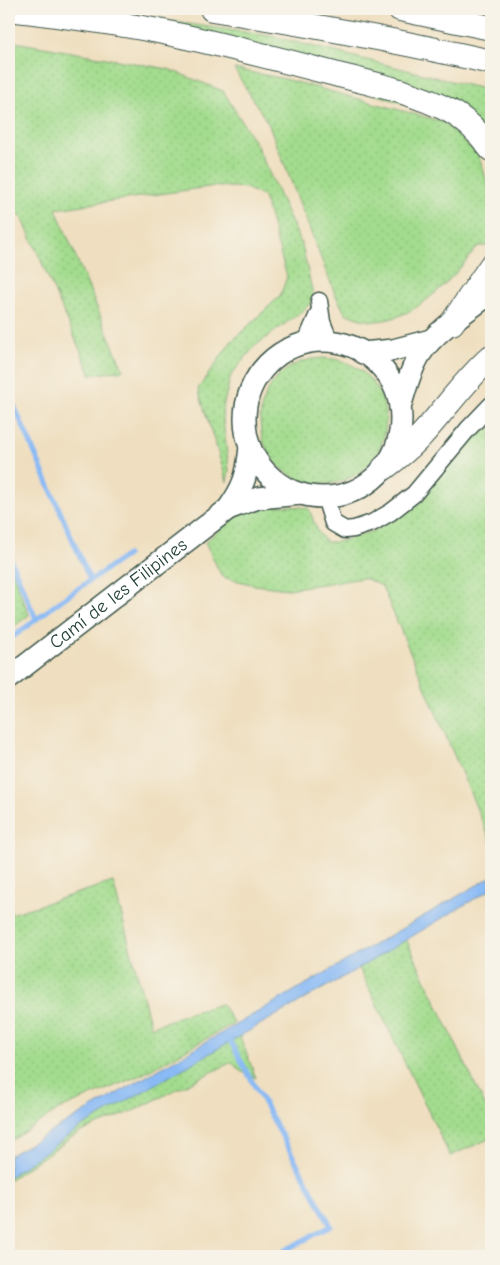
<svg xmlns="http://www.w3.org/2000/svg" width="500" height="1265" viewBox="0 0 500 1265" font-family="'Comic Neue',sans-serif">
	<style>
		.grass { fill: url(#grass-dots); stroke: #618c61 }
		.water { fill: #89baf5; stroke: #547c94 }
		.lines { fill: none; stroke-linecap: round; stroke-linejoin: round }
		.stream { stroke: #89baf5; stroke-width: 5 }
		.minor-casing { stroke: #3e5549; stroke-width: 19 }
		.major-casing { stroke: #3e5549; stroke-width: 24 }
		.highway-casing { stroke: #3e5549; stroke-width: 26 }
		.minor { stroke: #fff; stroke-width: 16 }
		.major { stroke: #fff; stroke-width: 21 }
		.highway { stroke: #fff; stroke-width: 24 }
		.labels { text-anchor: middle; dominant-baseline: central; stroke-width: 4; stroke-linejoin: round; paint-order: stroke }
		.street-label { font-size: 19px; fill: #1f3d34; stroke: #f7f3e8 }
	</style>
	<defs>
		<pattern id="grass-dots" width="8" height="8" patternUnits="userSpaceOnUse" patternTransform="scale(1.25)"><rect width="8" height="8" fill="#a3dc8e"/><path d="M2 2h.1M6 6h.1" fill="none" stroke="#8cbe7b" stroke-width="1.8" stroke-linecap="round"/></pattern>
	</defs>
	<rect width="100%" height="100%" fill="#f7f3e8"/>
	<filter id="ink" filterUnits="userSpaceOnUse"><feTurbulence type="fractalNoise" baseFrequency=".02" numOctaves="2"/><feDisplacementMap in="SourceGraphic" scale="10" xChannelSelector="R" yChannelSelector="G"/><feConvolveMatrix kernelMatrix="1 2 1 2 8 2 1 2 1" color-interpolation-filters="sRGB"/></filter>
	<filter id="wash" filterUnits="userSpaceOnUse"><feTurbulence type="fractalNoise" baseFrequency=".0096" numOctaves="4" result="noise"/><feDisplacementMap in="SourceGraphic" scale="20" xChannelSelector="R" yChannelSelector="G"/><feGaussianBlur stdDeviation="1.12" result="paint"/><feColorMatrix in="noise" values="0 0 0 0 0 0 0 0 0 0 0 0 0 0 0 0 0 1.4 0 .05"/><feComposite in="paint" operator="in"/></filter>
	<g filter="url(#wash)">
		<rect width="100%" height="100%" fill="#efdfc0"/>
		<g class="grass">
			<polygon points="101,11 271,36 491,91 491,130"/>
			<polygon points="9,41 168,69 223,91 256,144 302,245 314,299 305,309 255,346 231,375 222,411 229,470 227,482 198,389 231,342 280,296 287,277 264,197 246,188 215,186 56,209 123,370 91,375 21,215 9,216"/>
			<path d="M234 69 285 79 444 122 478 154 489 188 491 230 489 246H478C455 276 417 320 375 321 365 321 353 317 345 313L335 294 269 125Z"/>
			<circle cx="323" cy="421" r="63"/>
			<path d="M491 419V842L382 586 364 578 288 589 255 585 222 577 205 542C215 534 236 515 246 511 258 505 297 504 309 509L318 532 326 542H338L376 530 410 507Z"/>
			<polygon points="9,563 29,615 9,630"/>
			<polygon points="113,882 151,1027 189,1013 222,1004 234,1023 143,1074 60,1109 9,1142 9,909 11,914"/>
			<polygon points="406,939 491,1118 491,1138 450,1156 359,968"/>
			<polygon points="239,1034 256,1078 240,1071 232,1062 133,1111 78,1133 9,1180 9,1166"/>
		</g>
		<polygon class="water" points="491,877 491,889 359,968 81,1127 9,1177 9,1156"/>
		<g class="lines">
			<g class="stream">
				<polyline points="9,394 90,580"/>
				<polyline points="9,556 36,619"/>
				<polyline points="9,640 63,599 127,555"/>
				<polyline points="228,1037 331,1226 274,1256"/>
			</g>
		</g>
	</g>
	<g filter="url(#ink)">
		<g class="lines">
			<defs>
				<g id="minor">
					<polyline points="319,301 322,322 330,342"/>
					<polyline points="305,344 319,312"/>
					<polyline points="325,497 333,523 345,530 354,529 372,523 391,512 414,494 468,429 491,405"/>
				</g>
				<g id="major">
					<circle cx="323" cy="419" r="78"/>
					<polyline points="363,353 393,350 431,340"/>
					<path d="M400 407C406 389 410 369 421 353 435 331 470 309 491 293"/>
					<path d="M228 509C245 485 247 475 250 447"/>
					<path id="s1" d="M9 678 228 509 258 498 301 494"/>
				</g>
				<g id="highway">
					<path d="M10 9C63 16 116 22 168 33 221 44 274 58 327 72 368 83 412 91 450 111 467 120 480 134 491 149"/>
					<path d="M212 9C306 24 399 41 491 62"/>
					<polyline points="400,9 491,28"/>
					<polyline points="452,323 491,266"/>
					<path d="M384 468C396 459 408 449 419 438 444 411 464 381 491 357"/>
				</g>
			</defs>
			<use href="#minor" class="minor-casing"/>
			<use href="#major" class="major-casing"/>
			<use href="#highway" class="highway-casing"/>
			<use href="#minor" class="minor"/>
			<use href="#major" class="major"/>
			<use href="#highway" class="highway"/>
		</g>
	</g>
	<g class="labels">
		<g class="street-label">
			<text stroke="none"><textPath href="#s1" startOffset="138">Camí de les Filipines</textPath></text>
		</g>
	</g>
	<rect width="500" height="1265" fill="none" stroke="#f7f3e8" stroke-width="30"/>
</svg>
